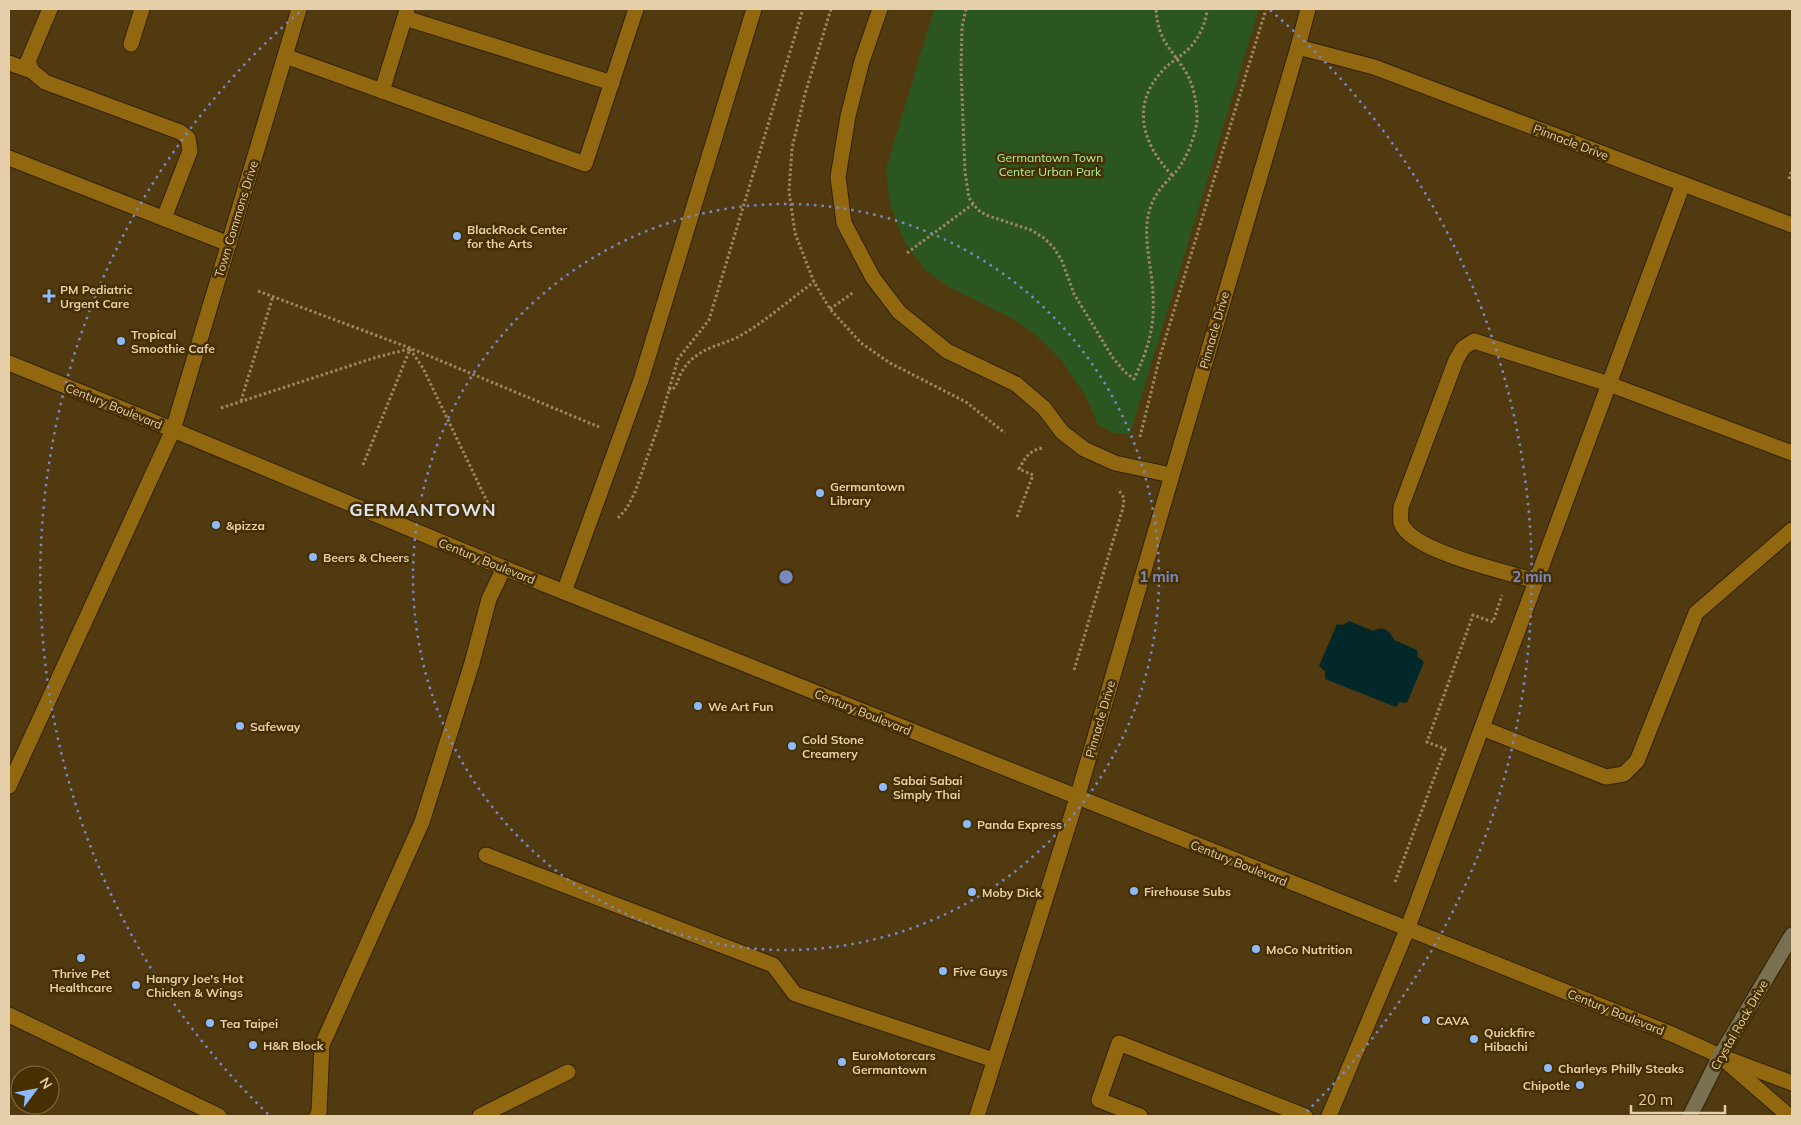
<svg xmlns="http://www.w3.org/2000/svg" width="1801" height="1125" viewBox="0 0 1801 1125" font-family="Mulish,sans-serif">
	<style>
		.green { fill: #2c561f }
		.water { fill: #032829 }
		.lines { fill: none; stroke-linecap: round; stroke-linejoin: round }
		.service-casing { stroke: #31230a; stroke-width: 17 }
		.minor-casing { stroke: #31230a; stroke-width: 17 }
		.tertiary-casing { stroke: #31230a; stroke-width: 17 }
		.secondary-casing { stroke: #31230a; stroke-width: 17 }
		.path { stroke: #9e8760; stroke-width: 3; stroke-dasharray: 2.5 2.5; stroke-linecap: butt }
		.service { stroke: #91670f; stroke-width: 15 }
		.minor { stroke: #91670f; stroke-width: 15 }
		.tertiary { stroke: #91670f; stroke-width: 15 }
		.secondary { stroke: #797052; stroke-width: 15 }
		.ring { fill: none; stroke: #7788c3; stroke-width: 2.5; stroke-dasharray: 2.5 5 }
		.poi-dot { fill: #8eb9fc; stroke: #463003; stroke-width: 2 }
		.labels { text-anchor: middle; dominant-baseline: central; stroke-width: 5; stroke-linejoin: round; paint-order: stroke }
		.street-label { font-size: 12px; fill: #e5cfaa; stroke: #463003 }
		.park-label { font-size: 12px; fill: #adef9b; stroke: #463003 }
		.poi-label { font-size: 12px; font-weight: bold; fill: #e5cfaa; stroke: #463003; text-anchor: start }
		.district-label { font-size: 18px; font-weight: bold; letter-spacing: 1px; fill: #dce4f2; stroke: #463003 }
		.centre { fill: #7788c3; stroke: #463003; stroke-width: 2.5 }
		.ring-label { font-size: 15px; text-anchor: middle; font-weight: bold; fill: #7788c3; stroke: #463003; stroke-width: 5; stroke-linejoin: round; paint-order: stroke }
	</style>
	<rect width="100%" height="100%" fill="#513a10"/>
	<polygon class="green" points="934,9 1259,9 1130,434 1114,433 1098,425 1085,395 1061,360 1035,334 1013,319 949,287 925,270 904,241 890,205 886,169"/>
	<path class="water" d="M1349 621 1373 631C1382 625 1390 630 1394 640L1417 650 1418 657 1424 662 1407 703 1400 702 1396 707 1325 679V671L1319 666 1337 624 1343 625Z"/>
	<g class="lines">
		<defs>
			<g id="service">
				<polyline points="50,9 28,61 32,71 45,82 180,132 188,138 190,151 164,218"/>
				<polyline points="880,9 862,61 848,116 838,177 844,223 873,278 899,312 947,351 1016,384 1044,408 1062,432 1084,449 1115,463 1171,475"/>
				<polyline points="405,18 612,83"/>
				<polyline points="131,44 142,9"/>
				<polyline points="285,56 585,164 636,9"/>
				<polyline points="9,63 32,71"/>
				<polyline points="382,91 407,10"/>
				<polyline points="9,158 229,244"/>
				<path d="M1536 581C1507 572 1412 552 1401 523 1400 518 1401 512 1401 507L1456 360 1463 348 1474 341 1609 384 1792 453"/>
				<polyline points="564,592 641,380 754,9"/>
				<polyline points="1482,728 1606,777 1624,774 1637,761 1696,613 1792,530"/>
				<polyline points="9,786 173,430"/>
				<polyline points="486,855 773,965 795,994 994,1060"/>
				<polyline points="9,1015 219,1116"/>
				<polyline points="317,1116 319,1112 322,1045 422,822 472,663 489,599 504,568"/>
				<polyline points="480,1116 568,1072"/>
				<polyline points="1140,1116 1099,1100 1119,1043 1305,1116"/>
				<polyline points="1329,1116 1407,930 1683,184"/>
			</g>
			<g id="minor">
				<polyline points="1298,47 1308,9"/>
				<polyline points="173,430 299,9"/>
				<polyline points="977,1116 1077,798 1298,47 1374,67 1792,225"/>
			</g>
			<g id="tertiary">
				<polyline points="9,363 147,419 504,568 1674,1035 1720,1056 1792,1083"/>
				<polyline points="1728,1063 1789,1116"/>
			</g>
			<polyline id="secondary" points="1690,1116 1720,1056 1792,935"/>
		</defs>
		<use href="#service" class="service-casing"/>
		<use href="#minor" class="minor-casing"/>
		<use href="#tertiary" class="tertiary-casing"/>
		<use href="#secondary" class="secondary-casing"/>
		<g class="path">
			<polyline points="831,9 805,94 792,148 789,191 795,233 814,282 830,309 861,343 890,363 966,402 1005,433"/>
			<path d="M966 9 962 27 961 69 965 172 969 198 978 210 986 215 1031 230 1044 238 1054 248 1062 261 1074 294 1113 358 1125 372 1134 379C1148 349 1155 328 1153 294 1152 265 1140 231 1152 203 1157 191 1166 182 1175 173 1186 160 1197 134 1197 117 1197 104 1194 88 1188 76 1173 49 1158 43 1156 9"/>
			<path d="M1172 175C1142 144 1130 104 1164 69 1170 63 1178 58 1185 52 1197 42 1206 25 1207 9"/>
			<polyline points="1789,179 1792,170"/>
			<polyline points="907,253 973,204"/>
			<polyline points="258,291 410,348 599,427"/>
			<polyline points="830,309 854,292"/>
			<polyline points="410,349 423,368 495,518"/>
			<path d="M669 388 672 390C677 386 678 379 681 373 685 366 690 360 696 356 709 346 724 344 738 337 765 322 789 300 814 282"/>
			<polyline points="241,401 273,296"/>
			<polyline points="221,408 377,357 409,349"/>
			<polyline points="1140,437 1160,356 1266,9"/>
			<polyline points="363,465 410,349"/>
			<path d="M1017 517 1033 475 1019 469C1025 458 1030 449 1044 448"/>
			<polyline points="618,518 627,508 635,492 659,424 678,359 709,320 803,9"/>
			<polyline points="1074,670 1123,508 1124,498 1118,489"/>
			<polyline points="1395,882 1445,749 1427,742 1473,615 1493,622 1502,595"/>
		</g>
		<use href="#service" class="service"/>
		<use href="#minor" class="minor"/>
		<use href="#tertiary" class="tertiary"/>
		<use href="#secondary" class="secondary"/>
	</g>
	<g class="ring">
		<circle cx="786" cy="577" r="373"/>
		<path d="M268 1114A746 746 0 0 1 302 10M1270 10A746 746 0 0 1 1304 1114"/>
	</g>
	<g class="poi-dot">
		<circle cx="457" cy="236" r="5"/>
		<path d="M46.5 288.5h5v5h5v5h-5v5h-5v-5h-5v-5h5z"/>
		<circle cx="121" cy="341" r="5"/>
		<circle cx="820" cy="493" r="5"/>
		<circle cx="216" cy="525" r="5"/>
		<circle cx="313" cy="557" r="5"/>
		<circle cx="698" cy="706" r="5"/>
		<circle cx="240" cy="726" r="5"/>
		<circle cx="792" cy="746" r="5"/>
		<circle cx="883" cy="787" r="5"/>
		<circle cx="967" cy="824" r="5"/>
		<circle cx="1134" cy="891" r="5"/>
		<circle cx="972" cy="892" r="5"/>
		<circle cx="1256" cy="949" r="5"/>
		<circle cx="81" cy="958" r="5"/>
		<circle cx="943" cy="971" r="5"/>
		<circle cx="136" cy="985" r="5"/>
		<circle cx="1426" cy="1020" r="5"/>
		<circle cx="210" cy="1023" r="5"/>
		<circle cx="1474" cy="1039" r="5"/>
		<circle cx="253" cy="1045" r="5"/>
		<circle cx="842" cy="1062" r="5"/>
		<circle cx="1548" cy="1068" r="5"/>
		<circle cx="1580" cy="1085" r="5"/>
	</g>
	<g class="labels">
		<g class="street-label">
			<text transform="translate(1571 142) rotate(21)">Pinnacle Drive</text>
			<text transform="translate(236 219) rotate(-73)">Town Commons Drive</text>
			<text transform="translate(1214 330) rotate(-74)">Pinnacle Drive</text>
			<text transform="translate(114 406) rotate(22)">Century Boulevard</text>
			<text transform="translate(487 561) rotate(22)">Century Boulevard</text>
			<text transform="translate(863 712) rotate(22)">Century Boulevard</text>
			<text transform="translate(1100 719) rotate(-74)">Pinnacle Drive</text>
			<text transform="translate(1239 863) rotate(22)">Century Boulevard</text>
			<text transform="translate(1616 1012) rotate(22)">Century Boulevard</text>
			<text transform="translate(1739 1025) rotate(-60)">Crystal Rock Drive</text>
		</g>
		<g class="park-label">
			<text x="1050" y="157">Germantown Town<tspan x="1050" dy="14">Center Urban Park</tspan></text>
		</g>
		<g class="poi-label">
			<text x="467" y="229">BlackRock Center<tspan x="467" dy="14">for the Arts</tspan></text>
			<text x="60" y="289">PM Pediatric<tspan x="60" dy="14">Urgent Care</tspan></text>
			<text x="131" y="334">Tropical<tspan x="131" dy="14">Smoothie Cafe</tspan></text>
			<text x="830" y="486">Germantown<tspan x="830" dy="14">Library</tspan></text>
			<text x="226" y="525">&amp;pizza</text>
			<text x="323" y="557">Beers &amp; Cheers</text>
			<text x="708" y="706">We Art Fun</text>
			<text x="250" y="726">Safeway</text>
			<text x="802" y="739">Cold Stone<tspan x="802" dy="14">Creamery</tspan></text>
			<text x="893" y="780">Sabai Sabai<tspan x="893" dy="14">Simply Thai</tspan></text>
			<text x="977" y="824">Panda Express</text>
			<text x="1144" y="891">Firehouse Subs</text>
			<text x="982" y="892">Moby Dick</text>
			<text x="1266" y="949">MoCo Nutrition</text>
			<text x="953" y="971">Five Guys</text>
			<text x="81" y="973" text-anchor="middle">Thrive Pet<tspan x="81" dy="14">Healthcare</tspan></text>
			<text x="146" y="978">Hangry Joe's Hot<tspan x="146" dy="14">Chicken &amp; Wings</tspan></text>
			<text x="1436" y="1020">CAVA</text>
			<text x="220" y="1023">Tea Taipei</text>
			<text x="1484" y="1032">Quickfire<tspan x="1484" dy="14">Hibachi</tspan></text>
			<text x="263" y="1045">H&amp;R Block</text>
			<text x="852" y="1055">EuroMotorcars<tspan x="852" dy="14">Germantown</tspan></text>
			<text x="1558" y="1068">Charleys Philly Steaks</text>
			<text x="1570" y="1085" text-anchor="end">Chipotle</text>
		</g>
		<g class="district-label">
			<text x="423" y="509">GERMANTOWN</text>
		</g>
	</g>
	<circle cx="786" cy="577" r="8" class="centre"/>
	<g class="ring-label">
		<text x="1159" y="582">1 min</text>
		<text x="1532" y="582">2 min</text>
	</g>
	<rect width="1801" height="1125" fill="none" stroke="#e5cfaa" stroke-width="20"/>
	<g transform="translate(35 1090) rotate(58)"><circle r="24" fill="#463003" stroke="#867046"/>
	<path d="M0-4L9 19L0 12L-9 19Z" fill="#8eb9fc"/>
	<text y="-8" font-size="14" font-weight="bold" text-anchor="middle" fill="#e5cfaa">N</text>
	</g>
	<path d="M1631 1105v8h94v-8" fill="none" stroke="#e5cfaa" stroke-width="2.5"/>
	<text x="1638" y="1105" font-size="15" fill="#e5cfaa" stroke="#463003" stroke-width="4" paint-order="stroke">20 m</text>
</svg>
